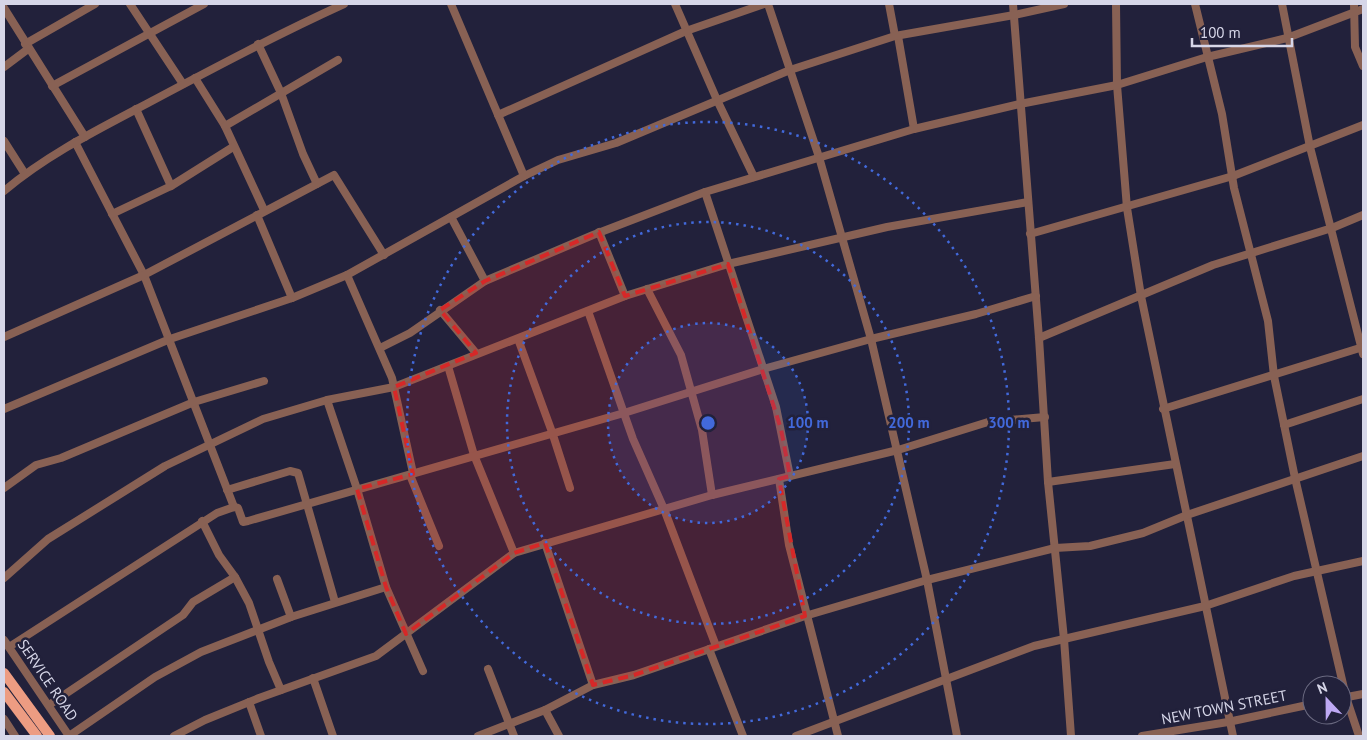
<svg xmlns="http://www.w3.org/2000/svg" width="1367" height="740" viewBox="0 0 1367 740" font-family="'PT Sans',sans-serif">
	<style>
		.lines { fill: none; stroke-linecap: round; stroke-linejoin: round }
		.minor { stroke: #886154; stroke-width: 8 }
		.major { stroke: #ed9c82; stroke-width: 10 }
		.marked { fill: #d62828; fill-opacity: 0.2; stroke: #d62828; stroke-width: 4; stroke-dasharray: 10 6; stroke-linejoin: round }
		.ring { fill: none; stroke: #4269db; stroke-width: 2.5; stroke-dasharray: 2.5 5 }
		.labels { text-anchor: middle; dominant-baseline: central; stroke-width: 5; stroke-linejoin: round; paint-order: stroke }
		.street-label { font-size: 15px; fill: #d6d6e8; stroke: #22213b }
		.centre { fill: #4269db; stroke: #22213b; stroke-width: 2.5 }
		.ring-label { font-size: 15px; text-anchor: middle; font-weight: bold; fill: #4269db; stroke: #22213b; stroke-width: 5; stroke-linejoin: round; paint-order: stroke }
	</style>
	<rect width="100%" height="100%" fill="#22213b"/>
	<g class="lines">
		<g class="minor">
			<polyline points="130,4 183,84"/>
			<polyline points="451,4 524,176"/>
			<polyline points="675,4 717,100 754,177"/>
			<polyline points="768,4 819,157 871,339 927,580 957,736"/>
			<polyline points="889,4 895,36"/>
			<polyline points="1013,4 1039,338 1048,482 1064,639 1071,736"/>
			<polyline points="1116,4 1117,85 1127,208 1141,296 1233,736"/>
			<polyline points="1195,4 1222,114 1234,188 1268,321 1274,376 1295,478 1346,697 1359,736"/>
			<polyline points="1282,4 1310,147 1363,354"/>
			<polyline points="1354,4 1355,47 1363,66"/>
			<polyline points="4,8 85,137"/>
			<polyline points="898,36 914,129"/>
			<polyline points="25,44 95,4"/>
			<polyline points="258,44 281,93 303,154 317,184"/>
			<polyline points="4,67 28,49"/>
			<polyline points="195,78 225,126 264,210"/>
			<polyline points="52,86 204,4"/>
			<polyline points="136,109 171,186"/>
			<polyline points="498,115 686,31 764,4"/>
			<polyline points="225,126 338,60"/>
			<polyline points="4,141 25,174"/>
			<polyline points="75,142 144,275 234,507"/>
			<path d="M4 191C48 154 99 129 150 102 214 68 278 34 344 4"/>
			<polyline points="705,192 776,407 790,476"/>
			<polyline points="112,214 171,186 233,147"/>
			<polyline points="257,215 292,298"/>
			<polyline points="451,217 485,281"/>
			<polyline points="599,232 625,296"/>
			<polyline points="1030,234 1233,176 1363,125"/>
			<polyline points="347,275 392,378 413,473"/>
			<polyline points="647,289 681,355 702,430 712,495"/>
			<polyline points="440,310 476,353"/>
			<polyline points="588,311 633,439 664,509 716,646"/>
			<polyline points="4,337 144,275 334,175 384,255"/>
			<polyline points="1039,338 1213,265 1332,228 1363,215"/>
			<polyline points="518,339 552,432 570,488"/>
			<polyline points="380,348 410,333 485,281 593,235 705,192 914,129 1020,104 1117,85 1207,57 1287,38 1363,9"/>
			<polyline points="448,366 474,455 514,553"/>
			<polyline points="327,400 357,489 386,587 423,671"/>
			<polyline points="4,409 170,339 292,298 347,275 524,176 558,160 616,143 790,70 895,36 1014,15 1064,4"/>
			<polyline points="1163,409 1363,347"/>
			<polyline points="1284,425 1363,399"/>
			<polyline points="410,475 439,546"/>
			<polyline points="779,479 789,545 838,736"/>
			<polyline points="1048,482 1175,464"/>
			<polyline points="4,488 36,465 61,458 194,402 264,381"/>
			<polyline points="227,490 290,471 298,473 335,602"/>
			<polyline points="202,521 219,555 235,577 249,603 269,662 281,690"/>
			<polyline points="545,543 593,685"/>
			<polyline points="4,578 48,539 165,466 263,419 327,400 394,387 625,296 728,264 887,227 1028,202"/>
			<polyline points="277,579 291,617"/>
			<polyline points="4,640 69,736"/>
			<polyline points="9,647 217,513 234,507 238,508 243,522 248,521 624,413 763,369 871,339 976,314 1036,296"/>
			<polyline points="709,649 743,736"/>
			<polyline points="488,669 514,736"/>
			<polyline points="313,678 333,736"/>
			<polyline points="1342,698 1363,694"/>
			<polyline points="249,702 261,736"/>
			<polyline points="49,705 183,615 193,602 235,577"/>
			<polyline points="545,710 559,736"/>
			<polyline points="4,719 15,736"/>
			<polyline points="69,736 155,677 201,652 291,617 386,587"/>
			<polyline points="174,736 205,720 259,698 376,656 514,553 712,495 898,450 988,422 1045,417"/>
			<polyline points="478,736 545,710 593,685 634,675 805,616 927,580 1055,548 1090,546 1143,533 1187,515 1363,456"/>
			<polyline points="796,736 1034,646 1205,606 1294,576 1363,561"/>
			<polyline points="1142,736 1228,722 1312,704"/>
		</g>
		<g class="major">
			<polyline points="4,673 50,736"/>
			<polyline points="4,692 37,736"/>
		</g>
	</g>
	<path class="marked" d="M599 232 625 296 728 264 781 429 790 476 779 479 805 616 634 675 593 685 545 543 514 553 406 634 386 587 357 489 413 474 394 387 476 353 440 310 485 281Z"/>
	<circle cx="708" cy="423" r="100" fill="#4269db" fill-opacity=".12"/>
	<g class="ring">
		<circle cx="708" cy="423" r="100"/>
		<circle cx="708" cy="423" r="201"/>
		<circle cx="708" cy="423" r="301"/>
	</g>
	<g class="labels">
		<g class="street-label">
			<text transform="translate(48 680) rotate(56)">SERVICE ROAD</text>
			<text transform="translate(1224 707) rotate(-11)">NEW TOWN STREET</text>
		</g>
	</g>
	<circle cx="708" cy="423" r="8" class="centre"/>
	<g class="ring-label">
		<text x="808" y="428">100 m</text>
		<text x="909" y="428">200 m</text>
		<text x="1009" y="428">300 m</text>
	</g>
	<rect width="1367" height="740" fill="none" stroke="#d6d6e8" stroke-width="10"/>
	<g transform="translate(1327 700) rotate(338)"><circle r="24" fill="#22213b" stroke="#6a6980"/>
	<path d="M0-4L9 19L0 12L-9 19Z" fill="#bea9f4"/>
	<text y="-8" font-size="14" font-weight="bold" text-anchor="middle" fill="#d6d6e8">N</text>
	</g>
	<path d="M1192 38v8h100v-8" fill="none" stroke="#d6d6e8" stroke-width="2.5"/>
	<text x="1200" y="38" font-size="15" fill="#d6d6e8" stroke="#22213b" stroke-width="4" paint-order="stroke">100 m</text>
</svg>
